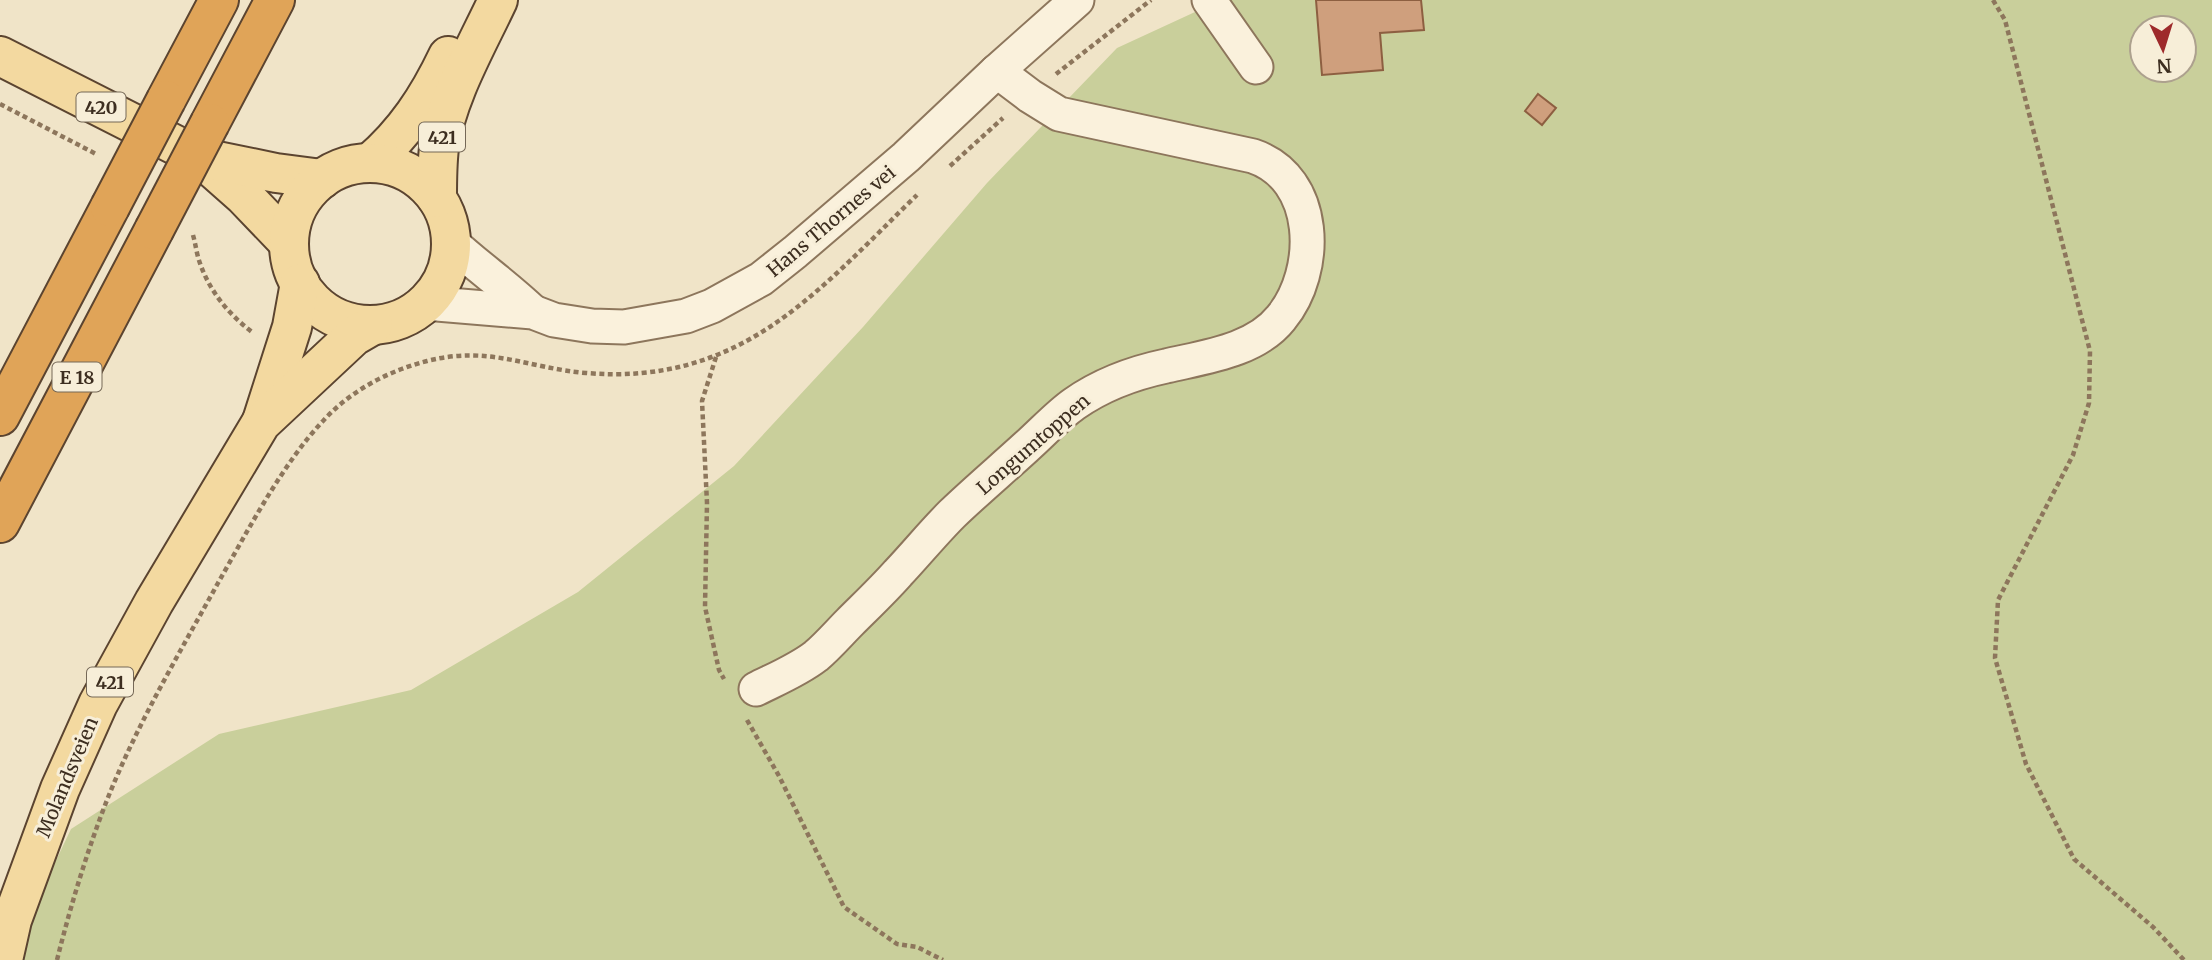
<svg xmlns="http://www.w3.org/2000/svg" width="2212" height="960" viewBox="0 0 2212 960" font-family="Merriweather,serif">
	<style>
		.green { fill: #c9cf9b; fill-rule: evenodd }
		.building { fill: #cf9f7d; stroke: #8d5f41; stroke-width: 2 }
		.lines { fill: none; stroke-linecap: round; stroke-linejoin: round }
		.minor-casing { stroke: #8d765c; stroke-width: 37 }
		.major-casing { stroke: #5b4430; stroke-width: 42 }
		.highway-casing { stroke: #5b4430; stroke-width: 42 }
		.path { stroke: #8d765c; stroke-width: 4.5; stroke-dasharray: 5 3.5; stroke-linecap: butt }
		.minor { stroke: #faf1dc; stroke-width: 33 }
		.major { stroke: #f3d9a0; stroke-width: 38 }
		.highway { stroke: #e0a458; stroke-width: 38 }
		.highway-bridge-casing { stroke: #5b4430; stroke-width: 42; stroke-linecap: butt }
		.highway-bridge { stroke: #e0a458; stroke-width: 38 }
		.labels { text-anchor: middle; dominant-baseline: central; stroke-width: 6; stroke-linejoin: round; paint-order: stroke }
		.shield { fill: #f7eed8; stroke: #756857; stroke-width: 2 }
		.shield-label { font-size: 18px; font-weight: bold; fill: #3d2e20 }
		.street-label { font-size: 19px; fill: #3d2e20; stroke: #f7eed8 }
	</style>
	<rect width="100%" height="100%" fill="#f0e4c8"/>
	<path class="green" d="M1221 0H2212V960H11L10 957 71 829 219 734 411 690 578 592 734 466 863 327 987 183 1117 48ZM2142 28H2184V70H2142Z"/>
	<g class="building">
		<polygon points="1316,0 1421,0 1424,30 1380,33 1383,70 1322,75"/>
		<polygon points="1538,94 1556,108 1542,125 1525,111"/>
	</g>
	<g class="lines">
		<defs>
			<g id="minor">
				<polyline points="1209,0 1256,67"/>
				<path d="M452 243C478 267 507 287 533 312"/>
				<polyline points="425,303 533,312 554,320 592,326 624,327 686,316 712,306 761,279 795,252 906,157 997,71 1077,0"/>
				<path d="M756 689C776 679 798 670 816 656 828 646 839 633 850 622 866 606 883 590 898 573 916 554 933 533 952 514 976 491 1002 469 1026 447 1042 433 1057 416 1074 404 1101 385 1133 373 1166 366 1204 357 1255 351 1281 318 1320 271 1319 178 1253 156L1059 114 1030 96 997 71"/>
			</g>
			<g id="major">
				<polyline points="0,56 201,158 244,196 289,243"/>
				<polyline points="203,158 276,173 322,179"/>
				<path d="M370 163C405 133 428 98 448 56"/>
				<circle cx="370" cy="244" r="81"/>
				<path d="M437 198C437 181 437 164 439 148 447 96 476 47 498 0"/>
				<polyline points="262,421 292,327 300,283"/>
				<polyline points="3,960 12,920 60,789 98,704 154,602 261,423 354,336 373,325"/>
			</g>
			<g id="highway">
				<polyline points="166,100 219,0"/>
				<polyline points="210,123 275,0"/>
				<polyline points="0,416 110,207"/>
				<polyline points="0,523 154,230"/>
			</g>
		</defs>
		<use href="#minor" class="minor-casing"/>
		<use href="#major" class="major-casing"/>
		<use href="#highway" class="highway-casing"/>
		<g class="path">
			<polyline points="1993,0 2005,20 2090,351 2089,403 2073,455 1998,600 1995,658 2026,764 2074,859 2153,927 2184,960"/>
			<polyline points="1056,74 1151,0"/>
			<polyline points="0,104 98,155"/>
			<polyline points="950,166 1003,118"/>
			<path d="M193 235C195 242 196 249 198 257 207 288 227 313 252 332"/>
			<polyline points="716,357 702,401 707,503 705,607 719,670 724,679"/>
			<polyline points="747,720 779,776 844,907 897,944 917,947 943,960"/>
			<path d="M57 960C71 904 88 848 109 795 139 721 180 652 218 583 247 532 283 463 323 421 350 391 388 371 427 361 489 345 527 368 586 373 741 386 816 293 917 195"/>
		</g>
		<use href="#minor" class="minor"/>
		<use href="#major" class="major"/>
		<use href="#highway" class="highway"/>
		<defs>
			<g id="highway-bridge">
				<polyline points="110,207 166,100"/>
				<polyline points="154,230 210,123"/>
			</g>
		</defs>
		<use href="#highway-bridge" class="highway-bridge-casing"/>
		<use href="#highway-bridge" class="highway-bridge"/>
	</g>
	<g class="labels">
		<g class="shield">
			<rect x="76.5" y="92.5" width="49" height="29" rx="5"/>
			<rect x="419" y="122.5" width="46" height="29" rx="5"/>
			<rect x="52.5" y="362.5" width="49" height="29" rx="5"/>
			<rect x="87" y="667.5" width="46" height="29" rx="5"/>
		</g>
		<g class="shield-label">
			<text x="101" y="107">420</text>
			<text x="442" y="137">421</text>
			<text x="77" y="377">E 18</text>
			<text x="110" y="682">421</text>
		</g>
		<g class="street-label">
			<text transform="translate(831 221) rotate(-40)">Hans Thornes vei</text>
			<text transform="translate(1033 444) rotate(-41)">Longumtoppen</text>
			<text transform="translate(67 777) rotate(-67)">Molandsveien</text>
		</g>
	</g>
	<g transform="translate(2163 49) rotate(176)"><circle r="33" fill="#f7eed8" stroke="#ada18e" stroke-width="2"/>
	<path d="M0-5L12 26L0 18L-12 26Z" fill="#9e2a2b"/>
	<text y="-10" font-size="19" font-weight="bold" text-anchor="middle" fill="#3d2e20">N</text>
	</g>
</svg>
